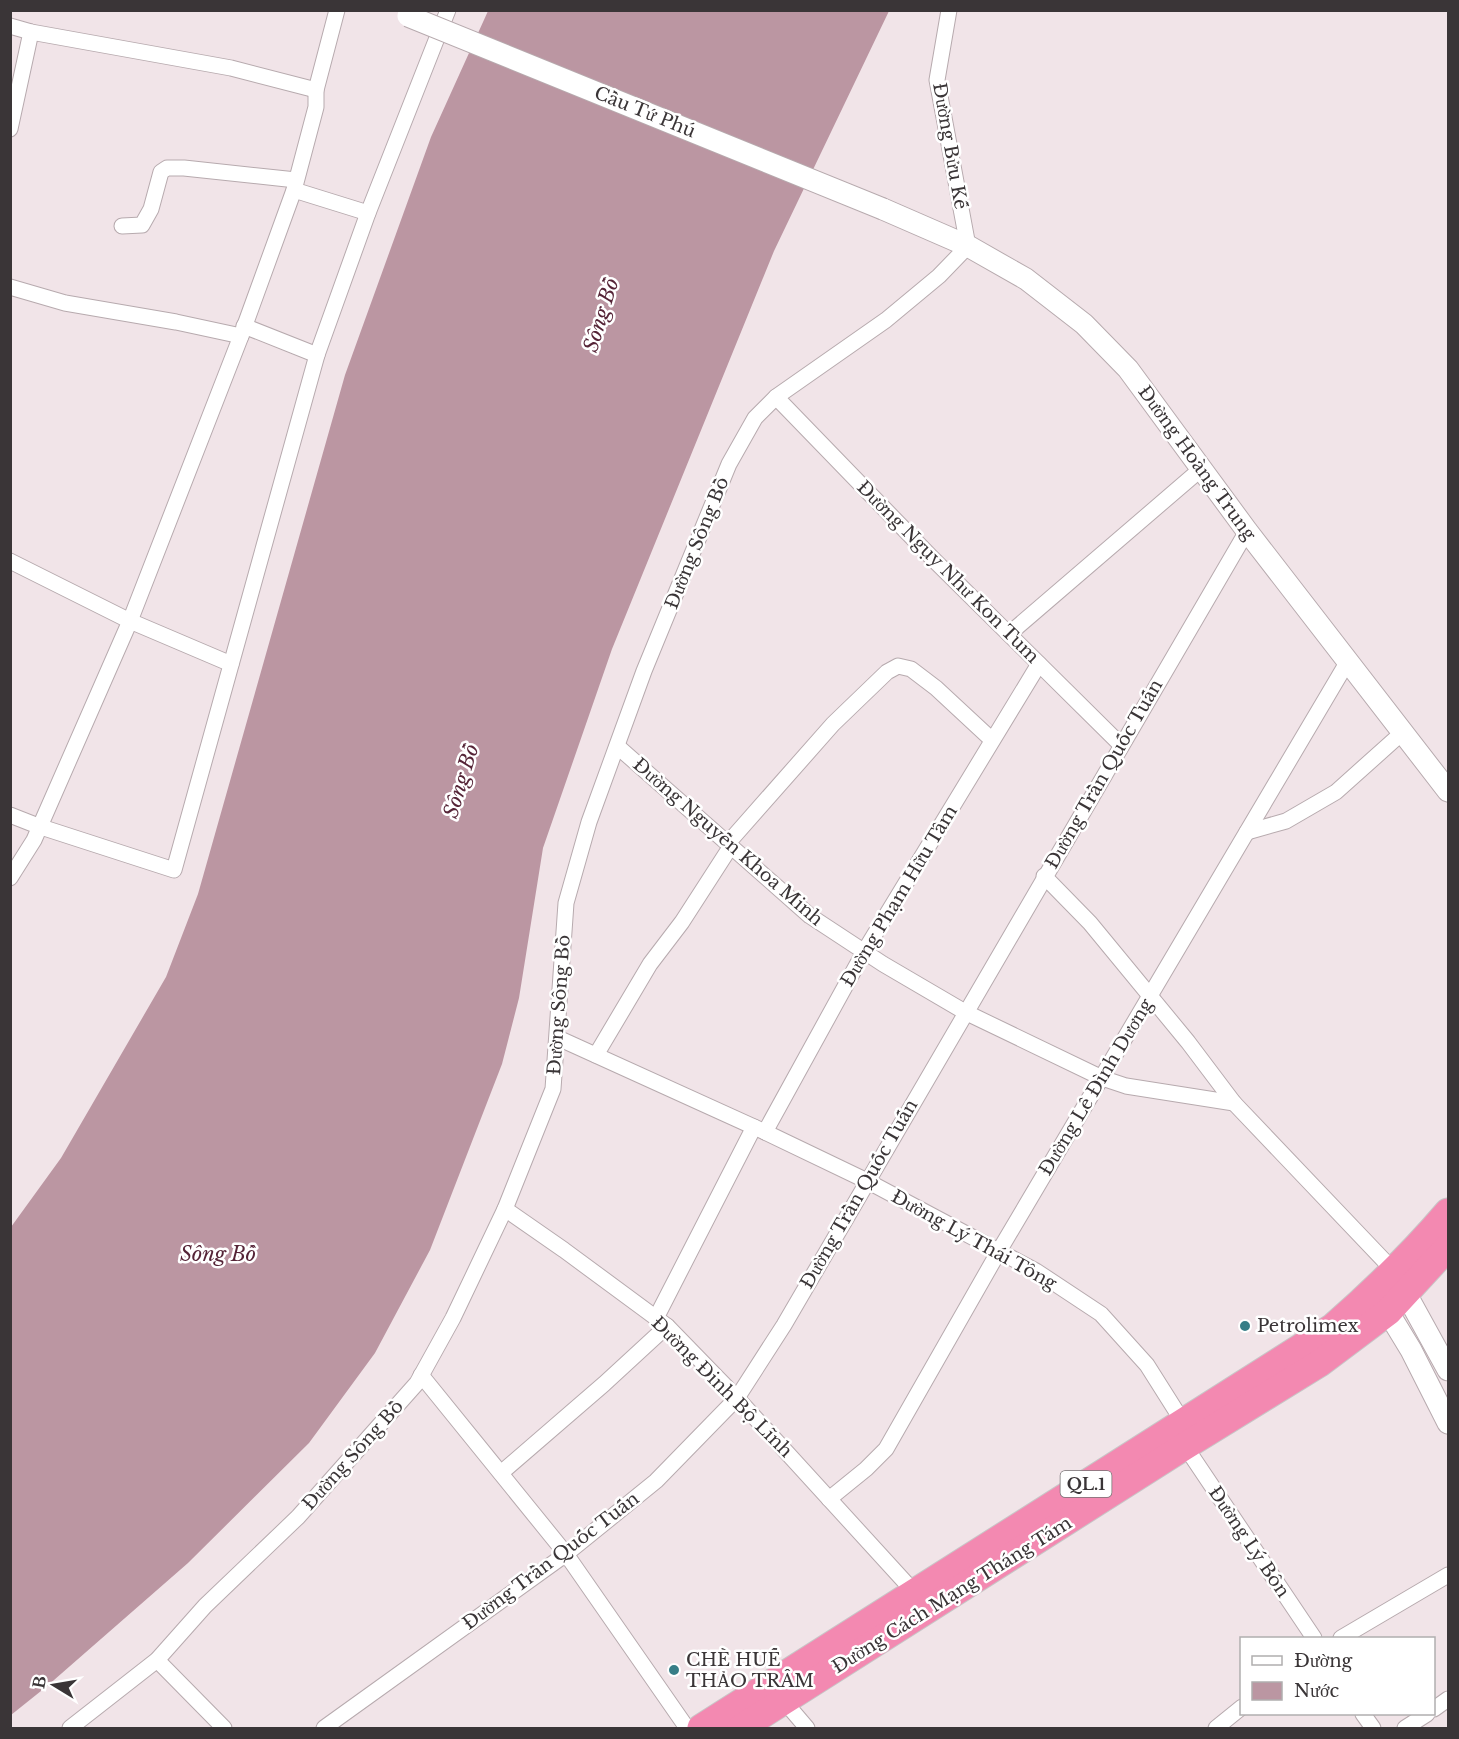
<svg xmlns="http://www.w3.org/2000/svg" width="1459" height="1739" viewBox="0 0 1459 1739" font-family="'Libre Baskerville',serif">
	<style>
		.water { fill: #bb96a2 }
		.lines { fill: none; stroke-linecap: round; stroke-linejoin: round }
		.street-casing { stroke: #b7aaae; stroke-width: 17 }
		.secondary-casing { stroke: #b7aaae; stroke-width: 23 }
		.highway-casing { stroke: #c8c6c7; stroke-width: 29 }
		.street { stroke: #fff; stroke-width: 15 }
		.secondary { stroke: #fff; stroke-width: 21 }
		.highway { stroke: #f389b1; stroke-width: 27 }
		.secondary-bridge-casing { stroke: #b7aaae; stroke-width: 23; stroke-linecap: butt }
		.secondary-bridge { stroke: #fff; stroke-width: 21 }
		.poi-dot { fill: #377e87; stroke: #fff; stroke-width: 2 }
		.labels { text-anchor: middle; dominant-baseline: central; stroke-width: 5; stroke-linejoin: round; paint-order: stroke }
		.shield { fill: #fff; stroke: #757273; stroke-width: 1.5 }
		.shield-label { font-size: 16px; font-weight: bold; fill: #3a3537 }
		.street-label { font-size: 18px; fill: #3a3537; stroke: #fff }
		.poi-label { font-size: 18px; fill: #3a3537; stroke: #fff; text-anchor: start }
		.water-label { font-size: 20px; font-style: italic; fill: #552437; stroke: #fff }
	</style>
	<rect width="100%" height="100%" fill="#f1e4e8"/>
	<polygon class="water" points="488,11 889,11 774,251 612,649 543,848 519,998 502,1064 430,1250 375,1353 309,1443 188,1563 46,1687 11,1715 11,1227 61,1158 166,977 198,894 345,375 431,137"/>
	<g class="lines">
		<defs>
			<g id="street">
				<polyline points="10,26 31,32 231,68 316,90"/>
				<polyline points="10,129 31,32"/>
				<polyline points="294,190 368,213"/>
				<polyline points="122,226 142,225 151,209 161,172 167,168 184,168 296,180"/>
				<polyline points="10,287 65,303 176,322 241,336"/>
				<polyline points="244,326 317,355"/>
				<polyline points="776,397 932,558 1121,745"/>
				<polyline points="10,561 130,621 231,664"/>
				<polyline points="1009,634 1201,469"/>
				<polyline points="617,746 810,916 883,964 965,1012 1102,1078 1126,1086 1234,1103"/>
				<polyline points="10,815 38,826 174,870 317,355 368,213 448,10"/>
				<polyline points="1247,832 1286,821 1336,792 1403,732"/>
				<polyline points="728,843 833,724 887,672 898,666 911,669 936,688 992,740"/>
				<polyline points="1044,876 1090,923 1188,1042 1234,1103 1394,1271"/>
				<polyline points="10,878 34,840 130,621 241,336 294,190 316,107 316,90 337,10"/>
				<polyline points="558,1038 765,1132 867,1181 1036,1271 1101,1314 1147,1365 1183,1422"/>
				<polyline points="596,1055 650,964 682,922 731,846"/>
				<polyline points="765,1132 864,952 1039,664"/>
				<polyline points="505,1209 564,1250 667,1326 737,1398 915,1593"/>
				<polyline points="656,1318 754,1127"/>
				<polyline points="421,1375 566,1554 687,1728"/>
				<polyline points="1185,1446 1314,1638"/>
				<polyline points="501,1473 604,1384 667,1326"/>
				<polyline points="829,1499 866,1469 886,1449 999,1251 1348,661"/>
				<polyline points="1341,1638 1448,1575"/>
				<polyline points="157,1660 224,1728"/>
				<polyline points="784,1701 807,1728"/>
				<polyline points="1434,1709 1448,1699"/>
				<polyline points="1363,1714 1373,1728"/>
				<polyline points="70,1728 157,1660 205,1606 298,1517 417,1383 453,1318 505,1209 553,1089 566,903 589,822 644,671 729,464 755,418 776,397 886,320 939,276 968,246 937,80 949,10"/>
				<polyline points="324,1728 566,1554 656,1481 737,1398 784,1325 1247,531"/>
				<polyline points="1216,1728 1242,1707"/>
				<polyline points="1405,1728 1427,1714"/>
			</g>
			<g id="secondary">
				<polyline points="883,209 968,246 1026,279 1084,324 1128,369 1247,531 1448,791"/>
				<polyline points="1399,1281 1448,1370"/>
				<polyline points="1380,1299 1411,1350 1448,1423"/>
			</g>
			<g id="highway">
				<path d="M701 1728 1333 1327C1374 1291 1413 1253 1448 1212"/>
				<polyline points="741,1728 1185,1446 1320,1363 1388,1312 1448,1247"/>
			</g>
		</defs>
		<use href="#street" class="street-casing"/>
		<use href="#secondary" class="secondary-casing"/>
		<use href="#highway" class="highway-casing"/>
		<use href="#street" class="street"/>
		<use href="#secondary" class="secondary"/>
		<use href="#highway" class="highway"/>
		<defs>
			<polyline id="secondary-bridge" points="408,16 883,209"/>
		</defs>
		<use href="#secondary-bridge" class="secondary-bridge-casing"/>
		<use href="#secondary-bridge" class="secondary-bridge"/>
	</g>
	<g class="poi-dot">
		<circle cx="1245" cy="1326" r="6"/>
		<circle cx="674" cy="1670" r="6"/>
	</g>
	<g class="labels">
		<rect class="shield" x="1060.5" y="1471" width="51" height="26" rx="4.5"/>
		<g class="shield-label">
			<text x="1086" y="1484">QL.1</text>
		</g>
		<g class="street-label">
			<text transform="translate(645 112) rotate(22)">Cầu Tứ Phú</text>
			<text transform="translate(950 146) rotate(80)">Đường Bửu Kế</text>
			<text transform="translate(1197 463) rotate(54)">Đường Hoàng Trung</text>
			<text transform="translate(697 543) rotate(-68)">Đường Sông Bồ</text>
			<text transform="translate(948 572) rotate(45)">Đường Ngụy Như Kon Tum</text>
			<text transform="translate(1104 774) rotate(-60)">Đường Trần Quốc Tuấn</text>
			<text transform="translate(728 842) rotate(41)">Đường Nguyễn Khoa Minh</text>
			<text transform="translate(899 896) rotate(-59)">Đường Phạm Hữu Tâm</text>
			<text transform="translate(559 1005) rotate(-86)">Đường Sông Bồ</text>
			<text transform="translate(1096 1087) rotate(-59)">Đường Lê Đình Dương</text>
			<text transform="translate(859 1194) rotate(-60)">Đường Trần Quốc Tuấn</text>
			<text transform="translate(974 1240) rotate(29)">Đường Lý Thái Tông</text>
			<text transform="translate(722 1387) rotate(45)">Đường Đinh Bộ Lĩnh</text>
			<text transform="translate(353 1455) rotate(-48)">Đường Sông Bồ</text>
			<text transform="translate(1249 1542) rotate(56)">Đường Lý Bôn</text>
			<text transform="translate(551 1561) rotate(-37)">Đường Trần Quốc Tuấn</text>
			<text transform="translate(952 1595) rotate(-32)">Đường Cách Mạng Tháng Tám</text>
		</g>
		<g class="poi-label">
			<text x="1257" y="1326">Petrolimex</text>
			<text x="686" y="1660">CHÈ HUẾ<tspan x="686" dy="21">THẢO TRÂM</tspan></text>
		</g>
		<g class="water-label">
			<text transform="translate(601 315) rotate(-73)">Sông Bồ</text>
			<text transform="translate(461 781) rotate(-73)">Sông Bồ</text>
			<text x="218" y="1254">Sông Bồ</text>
		</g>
	</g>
	<rect width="1459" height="1739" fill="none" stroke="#3a3537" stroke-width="24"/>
	<rect x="1240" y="1637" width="195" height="78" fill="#ffffff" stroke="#b0aeaf" stroke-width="1.5"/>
	<rect x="1252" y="1656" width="30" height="9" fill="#ffffff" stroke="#b0aeaf" stroke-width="1.5"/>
	<text x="1294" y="1667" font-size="18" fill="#3a3537">Đường</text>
	<rect x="1252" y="1682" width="30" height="18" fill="#bb96a2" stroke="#b0aeaf" stroke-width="1.5"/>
	<text x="1294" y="1697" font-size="18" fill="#3a3537">Nước</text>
	<g transform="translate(54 1685) rotate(281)" stroke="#ffffff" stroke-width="4.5" paint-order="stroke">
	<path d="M0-4.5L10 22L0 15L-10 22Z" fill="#3a3537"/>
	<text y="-9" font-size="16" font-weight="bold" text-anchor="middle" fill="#3a3537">B</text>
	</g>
</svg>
